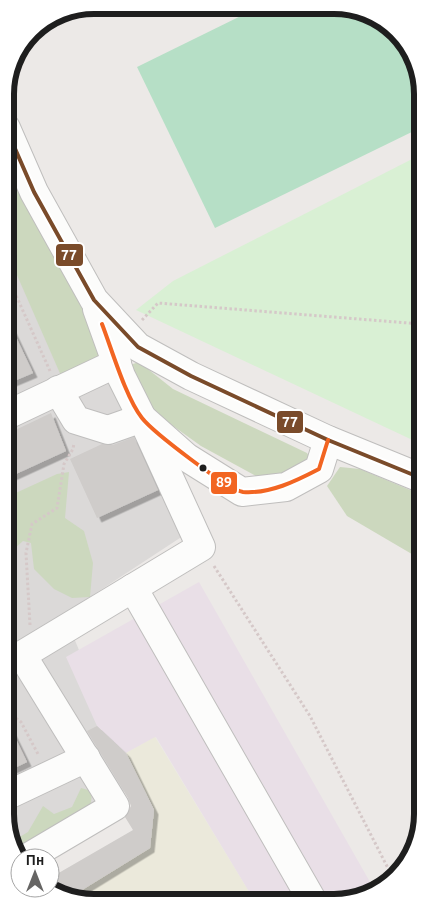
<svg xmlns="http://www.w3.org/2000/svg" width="428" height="908" viewBox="0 0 428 908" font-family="Ubuntu,sans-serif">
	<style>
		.residential { fill: #dbd9d8 }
		.industrial { fill: #e9dfe7 }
		.farmland { fill: #ebe9db }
		.forest { fill: #ccd8be }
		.park { fill: #d9f0d4 }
		.pitch { fill: #b6dfc6 }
		.building { fill: #cfccca; filter: url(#shadow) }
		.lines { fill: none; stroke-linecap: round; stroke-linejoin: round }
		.minor-casing { stroke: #bfbebd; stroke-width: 30 }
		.path { stroke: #d5c8c8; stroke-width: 3; stroke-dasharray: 2.5 2.5; stroke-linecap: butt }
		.minor { stroke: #fcfcfb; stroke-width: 28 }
		.bus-1-casing { stroke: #fff; stroke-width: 8 }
		.bus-2-casing { stroke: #fff; stroke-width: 8 }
		.bus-1 { stroke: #7a4b2a; stroke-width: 4 }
		.bus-2 { stroke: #f26522; stroke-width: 4 }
		.bus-dot { fill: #1e1e1e; stroke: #fff; stroke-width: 2 }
		.rim { fill: none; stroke: #1e1e1e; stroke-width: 6 }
		.line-badge { stroke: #fff; stroke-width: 2 }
		.badge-label { font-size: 14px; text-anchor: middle; font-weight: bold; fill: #fff }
	</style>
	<defs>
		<filter id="shadow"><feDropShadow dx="4.5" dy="4.5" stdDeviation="0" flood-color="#0004"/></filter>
	</defs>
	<rect width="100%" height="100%" fill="#ece9e7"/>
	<polygon class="residential" points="6,143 189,532 64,614 135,785 17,852 8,837"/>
	<polygon class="industrial" points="199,582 374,889 357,900 254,900 156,737 126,753 97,726 66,657"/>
	<polygon class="farmland" points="155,737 254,900 77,901 69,898 150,848 154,810 126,753"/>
	<g class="forest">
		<polygon points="6,156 92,314 106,360 62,378 6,250"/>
		<polygon points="139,362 173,389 307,453 313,463 265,481 201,446 148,408 127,366"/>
		<polygon points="340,467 360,469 422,495 422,560 347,516 327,486"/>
		<polygon points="69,472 65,518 84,531 93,563 90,597 72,598 54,589 34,569 31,543 23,541 7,555 7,497 57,474"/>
		<polygon points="81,788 92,791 90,814 19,856 11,842 28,832 43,806 54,814 72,807"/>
	</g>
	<polygon class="park" points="420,155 421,444 136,310 173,281"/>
	<polygon class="pitch" points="261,6 352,7 397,31 420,71 420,128 215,228 137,67"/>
	<g class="building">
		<polygon points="6,316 33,373 7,384"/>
		<polygon points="51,413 66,451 7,478 7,434"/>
		<polygon points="134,437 158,490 97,518 70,459 102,444 113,445"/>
		<polygon points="8,723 27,762 8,771"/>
		<polygon points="97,726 126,753 154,810 150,848 69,898 50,888 50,878 133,830 125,817 131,806 128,798 87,731"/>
	</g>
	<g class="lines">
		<defs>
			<g id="minor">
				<polyline points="6,128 34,192 94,300 138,347 191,376 328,440 421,478"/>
				<polyline points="97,309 121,376 142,418 186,457 242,492 286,487 319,469 328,440"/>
				<polyline points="7,415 117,363"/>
				<polyline points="133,588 312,900"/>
				<polyline points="8,795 86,758"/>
				<polyline points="27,858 115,806 22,655 201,547 142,418 108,430 76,420 58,390"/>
			</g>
		</defs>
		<use href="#minor" class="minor-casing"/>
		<g class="path">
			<polyline points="6,273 50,371"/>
			<polyline points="142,320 158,303 421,324"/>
			<polyline points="214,566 310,716 393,878"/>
			<polyline points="30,625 26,553 32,524 57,508 64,464 73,449 74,443"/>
			<polyline points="8,712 21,722 39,756"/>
		</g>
		<use href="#minor" class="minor"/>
		<defs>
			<polyline id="bus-1" points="6,128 34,192 94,300 138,347 191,376 328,440 421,478"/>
			<path id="bus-2" d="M102 324C112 350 126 398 142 418 153 432 228 490 243 492 270 494 296 481 319 469L328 440"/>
		</defs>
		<use href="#bus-1" class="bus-1-casing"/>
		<use href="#bus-2" class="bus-2-casing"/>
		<use href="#bus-1" class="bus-1"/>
		<use href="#bus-2" class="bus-2"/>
	</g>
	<circle class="bus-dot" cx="203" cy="468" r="4.5"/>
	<path d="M0 0H428V908H0ZM94 14H334A80 80 0 0 1 414 94V814A80 80 0 0 1 334 894H94A80 80 0 0 1 14 814V94A80 80 0 0 1 94 14Z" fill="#fff" fill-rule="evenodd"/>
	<path class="rim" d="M94 14H334A80 80 0 0 1 414 94V814A80 80 0 0 1 334 894H94A80 80 0 0 1 14 814V94A80 80 0 0 1 94 14Z"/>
	<g class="line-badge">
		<rect x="55" y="243" width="29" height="24" rx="5" fill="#7a4b2a"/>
		<rect x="276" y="410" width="28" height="24" rx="5" fill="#7a4b2a"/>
		<rect x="210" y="471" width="28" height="24" rx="5" fill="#f26522"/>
	</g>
	<g class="badge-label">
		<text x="69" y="260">77</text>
		<text x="290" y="427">77</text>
		<text x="224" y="487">89</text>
	</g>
	<g transform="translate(35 873)"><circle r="24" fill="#ffffff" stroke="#a5a5a5"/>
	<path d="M0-4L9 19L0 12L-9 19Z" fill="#666564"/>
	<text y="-8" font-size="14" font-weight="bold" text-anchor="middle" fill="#1e1e1e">Пн</text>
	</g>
</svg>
